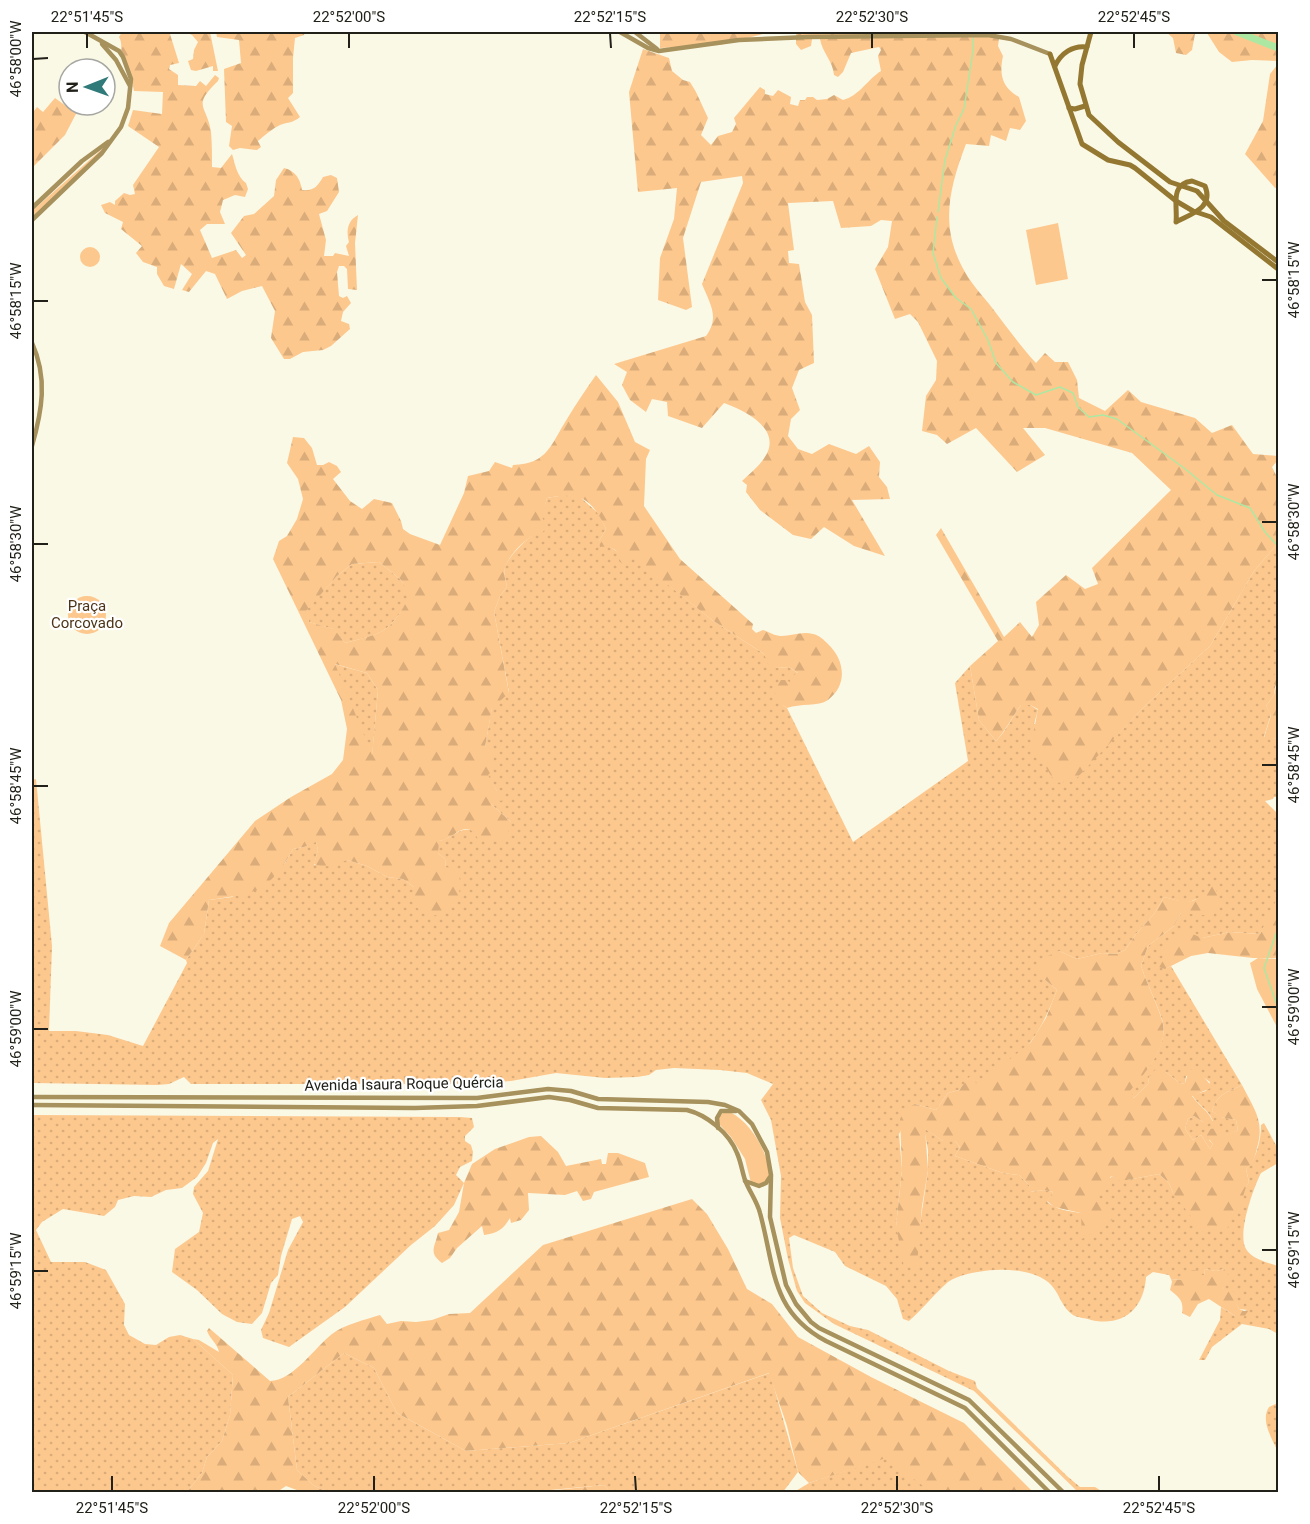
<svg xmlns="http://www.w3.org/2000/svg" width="1310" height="1524" viewBox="0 0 1310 1524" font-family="Roboto,sans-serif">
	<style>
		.grass { fill: url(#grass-dots) }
		.forest { fill: url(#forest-firs); fill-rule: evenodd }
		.park { fill: #fdc88e }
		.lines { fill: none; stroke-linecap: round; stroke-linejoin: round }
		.stream { stroke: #ade8a3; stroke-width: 1.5 }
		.river { stroke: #ade8a3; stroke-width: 7 }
		.secondary { stroke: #a7915c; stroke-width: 4.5 }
		.primary { stroke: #947832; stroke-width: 5 }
		.ticks { fill: none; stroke: #212019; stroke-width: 2 }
		.labels { text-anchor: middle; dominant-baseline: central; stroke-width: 4.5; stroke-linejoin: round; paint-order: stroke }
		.park-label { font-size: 15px; fill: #4d3417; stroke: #fff }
		.street-label { font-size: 15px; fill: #212019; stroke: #fff }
		.neatline { fill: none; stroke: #212019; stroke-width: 2 }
		.ticks-label { font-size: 15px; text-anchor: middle; fill: #212019 }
	</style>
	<defs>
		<pattern id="grass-dots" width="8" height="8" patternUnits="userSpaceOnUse" patternTransform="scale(1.5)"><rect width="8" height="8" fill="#fdc88e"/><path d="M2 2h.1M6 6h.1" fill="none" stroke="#d9ac7a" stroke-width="1.8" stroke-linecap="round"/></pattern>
		<pattern id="forest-firs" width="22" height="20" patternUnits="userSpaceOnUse" patternTransform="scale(1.5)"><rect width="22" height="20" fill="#fdc88e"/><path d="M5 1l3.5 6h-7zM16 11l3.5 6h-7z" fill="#d9ac7a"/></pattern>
	</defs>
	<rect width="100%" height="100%" fill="#faf9e6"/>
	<g class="grass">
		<path d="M565 495 579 496 599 514 606 529 599 541C612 547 619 555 633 556L712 620 764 654 777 668 789 667 799 674 791 682 783 705 787 708 853 842 968 761 955 683 970 666 979 720 996 741C1007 730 1012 717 1021 705H1030L1038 710 1034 724 1118 734 1145 706 1210 646 1254 571 1278 543V667L1274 695 1266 706 1271 714 1264 737 1278 739V797H1274L1273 799 1265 801 1278 814V900L1260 934 1230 932 1202 938 1165 969 1171 966 1242 1085C1226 1093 1218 1093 1212 1111L1221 1117 1236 1120 1238 1130 1230 1134 1209 1140 1213 1144 1210 1149 1201 1135 1193 1140 1185 1129 1188 1119 1194 1116 1203 1122 1213 1121C1209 1110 1198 1105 1192 1095L1206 1091 1210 1082 1200 1075 1186 1076 1185 1083 1181 1084 1166 1072 1149 1077 1148 1084 1134 1098 1129 1091C1145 1072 1170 1046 1162 1019 1156 1001 1147 984 1141 966L1148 946 1174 926 1181 913 1202 897 1186 903 1164 897 1154 914 1136 934 1125 950 1116 954 1102 953 1077 959 1059 951 1044 979 1057 990C1050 1008 1043 1025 1032 1040 1020 1057 995 1073 978 1086L970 1077 959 1090 948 1093 936 1110 915 1104 899 1134 902 1170 896 1226 919 1232 928 1170V1150L924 1128 943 1141H955L960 1147 955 1156 1003 1173 1019 1175 1029 1185 1031 1192 1044 1190 1053 1192 1047 1202C1057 1210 1068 1211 1081 1213L1112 1176 1117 1180H1127L1159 1174 1169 1183 1173 1193 1232 1213C1244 1202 1241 1194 1249 1182L1246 1169C1257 1159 1261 1139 1261 1125L1264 1123 1278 1149V1163L1261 1173C1253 1189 1237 1234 1246 1249 1253 1260 1267 1262 1278 1266V1334L1269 1329 1242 1324 1212 1347 1205 1360H1199L1220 1320 1221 1307 1235 1316 1248 1310 1239 1309 1235 1302 1223 1288 1225 1278 1224 1269 1216 1271 1205 1269 1204 1275 1181 1280 1171 1279 1169 1275 1153 1272 1146 1277C1144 1309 1123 1327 1091 1320 1086 1318 1078 1318 1073 1315 1062 1308 1060 1295 1052 1286 1042 1274 1020 1270 1006 1270 991 1269 960 1273 948 1282 934 1294 923 1309 909 1321L903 1319 897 1299 886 1286 845 1266 835 1252 794 1235 789 1238 793 1268 803 1296 822 1313 850 1326 868 1330 949 1371 975 1381 977 1388 1067 1476 1080 1487H1095L1103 1492H1078L974 1391 834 1324 805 1303 797 1291 788 1259 780 1218 781 1176 771 1120 761 1100 773 1084 747 1073 720 1070 674 1068 656 1070 649 1075 637 1077 605 1078 556 1073 511 1081 480 1084H191L184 1077 169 1084 157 1085 32 1083V780L36 779 52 946 49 1031H76L108 1035 143 1046 187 963 186 960 204 934 209 900 232 897 285 863 293 849 304 847 316 841 318 850 314 865 347 860 367 866 387 877 403 879 414 887 446 867 445 859 438 853V841C452 840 459 825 474 831L511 822 491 804V796L497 791 487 775 485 747 492 707 509 692 494 612 500 596 507 587C506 580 503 574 505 567 509 556 526 539 536 533L547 498Z"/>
		<path d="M379 562 401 580 411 595C390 632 385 633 345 643L333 629 309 622 305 611 337 576 352 564Z"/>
		<polygon points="334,664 367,673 378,690 372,757"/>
		<polygon points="32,1115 460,1117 472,1118 474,1127 465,1136 465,1141 471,1145 473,1152 472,1161 460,1167 456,1175 464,1183 454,1205 435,1226 411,1245 345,1307 289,1347 263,1338 261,1330 269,1313 288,1250 303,1222 300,1216 292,1219 281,1256 278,1275 271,1283 262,1313 252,1324 237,1322 222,1314 197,1290 172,1272 175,1249 199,1232 203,1213 193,1194 194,1187 208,1171 218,1139 213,1143 206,1163 197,1177 182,1188 166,1190 151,1197 134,1196 118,1200 115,1207 104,1216 63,1209 42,1222 36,1230 51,1262 85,1262 106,1270 125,1304 124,1325 129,1335 145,1344 156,1345 169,1337 180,1335 193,1339 233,1375 230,1415 222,1441 207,1457 202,1473 187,1492 32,1492"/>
		<polygon points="344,1353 374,1368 397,1413 466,1451 569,1443 770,1373 798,1472 783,1492 610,1492 604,1485 529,1492 327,1492 313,1485 297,1470 288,1397"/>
		<path d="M1278 1403V1452C1272 1438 1260 1421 1269 1407Z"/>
		<polygon points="886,1457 933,1492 794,1492 809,1483"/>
	</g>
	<g class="forest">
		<path d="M122 32H154L155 34 165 32 170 34 179 63 170 65 169 69 178 75V85L196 86 200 81 206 86 215 75 219 78 218 81C191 107 207 104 211 132 212 143 212 155 212 167L221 168 232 154C235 164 237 177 246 183L248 189 245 197 235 195 223 200 220 212 225 224H207L200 230 212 258 236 250 242 258 246 255 231 233 244 216 254 214 274 196 276 180 284 168C296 171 300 179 302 190 314 191 317 187 323 177L331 175 337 178 339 192 327 211 319 214 326 240 324 256H333L335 253 349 256 346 246 349 242C346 232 347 221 358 215L355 243 357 290 348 289 347 269 344 266H339L337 272 339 296 343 298 347 296 351 303 343 312 341 321 349 324 350 329 331 346 323 350 303 352 290 359H284L271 338 275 311 262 286 242 291 227 299 215 274 206 271 189 292 182 290 192 274 181 264 174 289 164 286 157 274V267L143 262 136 253 142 246 121 229 123 222 105 213 101 205 110 202 115 205V201L124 193 130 195 135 194 133 185 159 147 128 126 133 110 162 114 163 92 134 91C132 79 127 69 122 57 120 49 123 44 119 37Z"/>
		<polygon points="185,32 210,32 218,71 213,71 213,66 196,71 191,70 188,61 193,59 194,50 198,42 192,35"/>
		<path d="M216 32H305L304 35 295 38 293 58V93L288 98 300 117C293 123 288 122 280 125 272 129 265 135 258 141L261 147 257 150 240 148 233 150 229 146 232 126 226 122 224 69 241 63 239 40 217 37Z"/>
		<polygon points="660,32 771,32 720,45 660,48"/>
		<path d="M796 32H976L999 39 998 46 1003 56C999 75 1002 87 1019 97L1026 121 1020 130 1010 128 1006 141 991 135 989 146 966 144C949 189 939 227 965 272 972 285 984 297 993 309 1007 327 1020 346 1036 363L1045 353 1055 362H1068L1077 380 1079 398 1105 411 1128 390 1141 402 1195 418 1212 433 1232 425 1253 454 1278 456V460L1272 467 1278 479V543L1254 571 1210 646 1145 706 1074 781 1056 783 1031 745 1038 709 1030 705H1021C1012 717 1006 730 996 741L979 720 970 666 998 641 936 535 941 528 1004 637 1020 622 1032 637 1039 625 1036 602 1066 575 1085 589 1098 584 1092 568 1171 490 1132 453 1045 428H1023L1045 455 1017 472 976 428 947 444 937 435 922 431 926 396 936 380 937 361 918 322 910 314 895 319 875 269 888 247 892 221 881 220 871 226 841 228 833 201 788 203 794 250 788 251 789 263 799 264 805 302 812 315 814 363 799 370 792 388 800 410 791 419 788 436 798 449 812 454 829 444 856 454 869 446 880 462 879 477 887 487 890 499 852 500 885 556 854 546 824 527 811 539 793 535 760 510 746 492 747 485 742 481C749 474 757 468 763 460 785 431 747 411 724 403L702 428 668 416 667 402 652 399 646 412 630 400 622 385 627 372 614 364 706 336C720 317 710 304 702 284L743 183 742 176 701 182 683 238 692 307 686 310 658 300 660 258 674 219 677 188 638 192 629 92 643 49 669 58 672 71 683 80 690 82 696 92 708 118 701 135 711 145 718 136 732 132 736 124 734 118 760 87 765 90V94L773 96 778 90 791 97 790 104 798 106 800 100H805L807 97H813L817 100 827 99 834 95 843 100C859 96 868 79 881 71L878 56 881 50 879 47 851 53 843 72 838 77 834 75C833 61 822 52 820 39H812L811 46 801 50 796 44Z"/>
		<polygon points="1166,32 1278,32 1278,61 1252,60 1232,62 1219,52 1207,33 1195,34 1192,50 1186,55 1176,53 1173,38"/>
		<polygon points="1278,64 1278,187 1275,188 1245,154 1263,121 1270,74"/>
		<polygon points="55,98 66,106 78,110 65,135 32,168 32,108 34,111 37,107 43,112"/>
		<path d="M596 375 618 402 635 442 650 450 646 459 644 506 680 559 753 624 752 629 756 633 763 630C769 632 775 636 781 636 792 636 802 631 813 634 819 635 824 640 828 644 845 660 848 685 828 700 818 707 801 703 787 708L783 705 773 689 780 680H786L790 682 791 676 798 673 789 667 777 668 768 664 764 654 712 620 633 557 623 564 619 561 621 555C614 548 610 546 600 547L599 541 606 529C591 497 580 492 547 498L542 517 547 527 542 533C529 533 508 556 505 568 503 575 506 580 507 587L500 596 494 612 509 693 492 708 485 747 493 754 494 769 488 775 497 791 505 798 501 801 492 796 491 804 511 822 505 842 478 839C466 816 454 840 439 841L438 853 445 859 446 867 456 870 460 880 459 899 450 903 445 912 430 917 416 907 414 887 403 879 387 877 367 866 347 860C334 863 328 870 314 864L318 850 316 842 304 847 293 849C286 862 276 877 264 886 252 895 224 898 209 900L204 934 186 960 160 946 169 923 255 821 291 797 332 774 343 760 347 729 341 700 273 559 279 541 287 536 297 519 303 499 298 479 287 463 293 437 304 438 312 448 317 465H323L329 462 337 466 341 472 333 479 350 501 362 509 374 499 392 503 401 521 403 529 410 534 440 545 464 493 468 476 489 471 495 462 512 468 513 465C548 464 551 444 567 419 576 404 586 389 596 375ZM379 562 401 580 410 595C391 632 384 633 345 643L334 629 309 622 306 611 337 576 352 564ZM335 664 367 673 378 690 372 755Z"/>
		<polygon points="1278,667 1278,739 1264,738 1271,715 1266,706 1274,695 1276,687 1271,678 1276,673"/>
		<path d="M1214 882 1219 903 1213 916 1181 913 1174 926 1148 946 1141 966C1147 984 1156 1001 1162 1020 1170 1047 1145 1072 1130 1091L1134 1098 1148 1084 1149 1077 1155 1070 1166 1072 1181 1084 1185 1083 1189 1070H1198C1202 1077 1209 1080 1211 1088L1192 1096C1199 1106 1209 1111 1213 1122H1203L1194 1116 1188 1119 1185 1129 1193 1140 1201 1135 1210 1149 1213 1144 1205 1134 1207 1130 1219 1127 1222 1128 1226 1135 1238 1130 1236 1120 1220 1117 1212 1111C1218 1093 1226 1093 1242 1085 1254 1109 1265 1121 1257 1148 1255 1157 1253 1163 1246 1169L1249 1182C1243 1191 1243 1201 1239 1210L1232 1213 1227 1230 1202 1231 1173 1193 1169 1183 1159 1174 1127 1180H1116L1112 1176 1110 1177 1112 1185 1093 1201 1104 1202 1112 1220 1082 1239 1081 1213 1054 1207 1047 1201 1053 1192 1044 1190 1030 1192 1029 1185 1019 1175 1003 1173 955 1156 960 1147 955 1141H943L925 1129 928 1170 922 1206 917 1265 904 1267 896 1226 902 1170 900 1119 905 1109 915 1104 936 1110 948 1093 959 1090 970 1076 978 1085 1031 1042 1046 1018 1057 990 1044 979 1035 967 1039 960 1059 951 1077 959 1102 953 1116 954 1125 950 1136 934 1154 914 1164 897C1191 904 1196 905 1214 882Z"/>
		<polygon points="1278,896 1278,958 1253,958 1208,953 1191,956 1165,969 1159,967 1166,948 1183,930 1202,938 1230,932 1260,934"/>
		<path d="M541 1136 558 1152 566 1166 601 1159 602 1164H606L608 1153H618L645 1163 649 1177 594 1192 591 1199 583 1201 577 1191 565 1195 528 1193 529 1210 521 1220 511 1223 510 1218C503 1230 497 1233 484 1235L482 1226 457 1248 450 1258 442 1263C428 1253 435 1247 438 1233L449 1230 459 1212 464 1183 472 1164 495 1149 529 1137Z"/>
		<path d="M692 1199 707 1214 728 1249 747 1289 772 1304 798 1337 871 1377 964 1423 1033 1492H931L886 1458 809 1483 798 1472 787 1426 769 1373 569 1443 466 1451 397 1413 374 1368 344 1353 288 1397 297 1470 313 1485 327 1492H302L286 1486 277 1492H187L202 1473 207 1457 222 1441 230 1415 233 1375 193 1339 199 1340 219 1352C217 1343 210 1339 207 1331L209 1328 270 1381C293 1381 315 1347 332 1334 345 1324 365 1320 380 1315L387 1324 401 1321 416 1322 432 1320 449 1314 470 1313 543 1245Z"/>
		<path d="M1205 1269 1216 1271 1224 1269 1229 1276 1225 1278 1227 1284 1223 1288 1237 1293 1235 1301 1239 1309 1244 1311 1249 1310 1243 1318 1235 1316 1209 1299 1198 1304 1190 1317 1182 1313C1184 1301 1179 1297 1170 1290L1172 1282 1171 1279 1181 1280 1192 1270H1198L1201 1275H1204Z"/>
		<polygon points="604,1485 610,1492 529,1492 536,1492"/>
	</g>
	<g class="park">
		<polygon points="102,149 101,152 32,217 32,211"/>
		<polygon points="1058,223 1068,279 1036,285 1026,230"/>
		<circle cx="90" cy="257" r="10"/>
		<circle cx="87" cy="615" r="19"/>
		<polygon points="1258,958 1278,959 1278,1029 1257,989 1250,963"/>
		<path d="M730 1112C749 1122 764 1145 768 1166 769 1171 770 1176 767 1180 766 1183 763 1184 760 1186L751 1183 745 1159 731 1137 718 1123 719 1117 723 1113Z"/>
	</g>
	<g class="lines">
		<g class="stream">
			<polyline points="938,212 945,160 956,125 964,109 973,51 973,38"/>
			<polyline points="937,217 933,253 941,278 956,298 971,309 988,340 996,363 1013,382 1036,395 1060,387 1073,393 1078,407 1089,417 1103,415 1117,419 1184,468 1217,495 1250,508 1265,532 1278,546"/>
			<polyline points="1278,928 1264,968 1278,1008"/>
		</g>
		<polyline class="river" points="1237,32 1278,48"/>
		<g class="secondary">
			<polyline points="620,32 648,48 659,51 739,40 808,37 988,35 1011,39 1050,54"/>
			<polyline points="635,32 657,49"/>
			<polyline points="102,44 116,60 130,86"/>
			<polyline points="32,208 82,161 108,142"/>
			<polyline points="32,220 102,153 121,127 128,108 131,79 123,57 119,51 85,32"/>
			<path d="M32 343C48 378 42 411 32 446"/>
			<polyline points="32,1097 477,1098 548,1089 571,1091 598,1099 708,1102 725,1105 739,1111 752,1124 767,1152 771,1175 770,1217 786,1285 796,1304 811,1322 819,1328 969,1400 1063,1492"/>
			<path d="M32 1105 415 1108 477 1106 549 1097 570 1100 598 1108 687 1110C707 1115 729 1133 737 1153 741 1162 742 1171 745 1180 749 1191 757 1201 760 1213 775 1267 770 1311 826 1341L965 1408 1049 1492"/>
			<polyline points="718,1128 717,1118 721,1111 736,1111"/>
			<polyline points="745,1181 759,1186 766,1183 770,1177"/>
		</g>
		<g class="primary">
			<polyline points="1091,32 1082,65 1080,84 1089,115 1118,142 1170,182 1197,191 1224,221 1278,262"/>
			<polyline points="1050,54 1082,144 1108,160 1130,165 1135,168 1176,201 1193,211 1211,217 1278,269"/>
			<path d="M1055 66C1061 53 1073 45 1087 47"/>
			<polyline points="1069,108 1075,109 1085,106"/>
			<path d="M1192 181 1205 186C1214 208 1191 214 1176 222 1178 207 1169 184 1192 181Z"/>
		</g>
	</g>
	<path class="ticks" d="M87 33V48M349 33V48M610 33 611 48M872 33V48M1134 33V48M33 59 48 58M1262 280H1277M33 301H48M1262 522H1277M33 544H48M1262 765H1277M33 786H48M1262 1007H1277M33 1029H48M1262 1250H1277M33 1271H48M112 1476V1491M374 1476V1491M635 1476 636 1491M897 1476V1491M1159 1476V1491"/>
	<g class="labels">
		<g class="park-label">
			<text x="87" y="606">Praça<tspan x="87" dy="17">Corcovado</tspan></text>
		</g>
		<g class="street-label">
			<text transform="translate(404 1084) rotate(-1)">Avenida Isaura Roque Quércia</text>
		</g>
	</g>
	<rect width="1310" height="1524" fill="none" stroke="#ffffff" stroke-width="66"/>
	<g transform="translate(87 87) rotate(269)"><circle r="28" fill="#ffffff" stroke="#a6a6a3" stroke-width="1.5"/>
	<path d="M0-4.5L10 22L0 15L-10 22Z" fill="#317a7a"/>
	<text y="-9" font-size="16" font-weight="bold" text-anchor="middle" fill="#212019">N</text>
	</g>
	<rect x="33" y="33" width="1244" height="1458" class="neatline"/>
	<g class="ticks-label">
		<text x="87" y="22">22°51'45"S</text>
		<text x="349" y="22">22°52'00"S</text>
		<text x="610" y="22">22°52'15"S</text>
		<text x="872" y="22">22°52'30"S</text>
		<text x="1134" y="22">22°52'45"S</text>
		<text transform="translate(16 59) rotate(-90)" y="5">46°58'00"W</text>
		<text transform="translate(1294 280) rotate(-90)" y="5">46°58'15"W</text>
		<text transform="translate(16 301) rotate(-90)" y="5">46°58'15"W</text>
		<text transform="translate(1294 522) rotate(-90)" y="5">46°58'30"W</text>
		<text transform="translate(16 544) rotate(-90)" y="5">46°58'30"W</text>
		<text transform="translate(1294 765) rotate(-90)" y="5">46°58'45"W</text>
		<text transform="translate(16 786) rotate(-90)" y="5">46°58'45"W</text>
		<text transform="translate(1294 1007) rotate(-90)" y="5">46°59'00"W</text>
		<text transform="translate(16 1029) rotate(-90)" y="5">46°59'00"W</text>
		<text transform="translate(1294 1250) rotate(-90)" y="5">46°59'15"W</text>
		<text transform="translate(16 1271) rotate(-90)" y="5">46°59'15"W</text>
		<text x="112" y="1513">22°51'45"S</text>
		<text x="374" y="1513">22°52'00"S</text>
		<text x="636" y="1513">22°52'15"S</text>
		<text x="897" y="1513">22°52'30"S</text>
		<text x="1159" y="1513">22°52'45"S</text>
	</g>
</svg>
